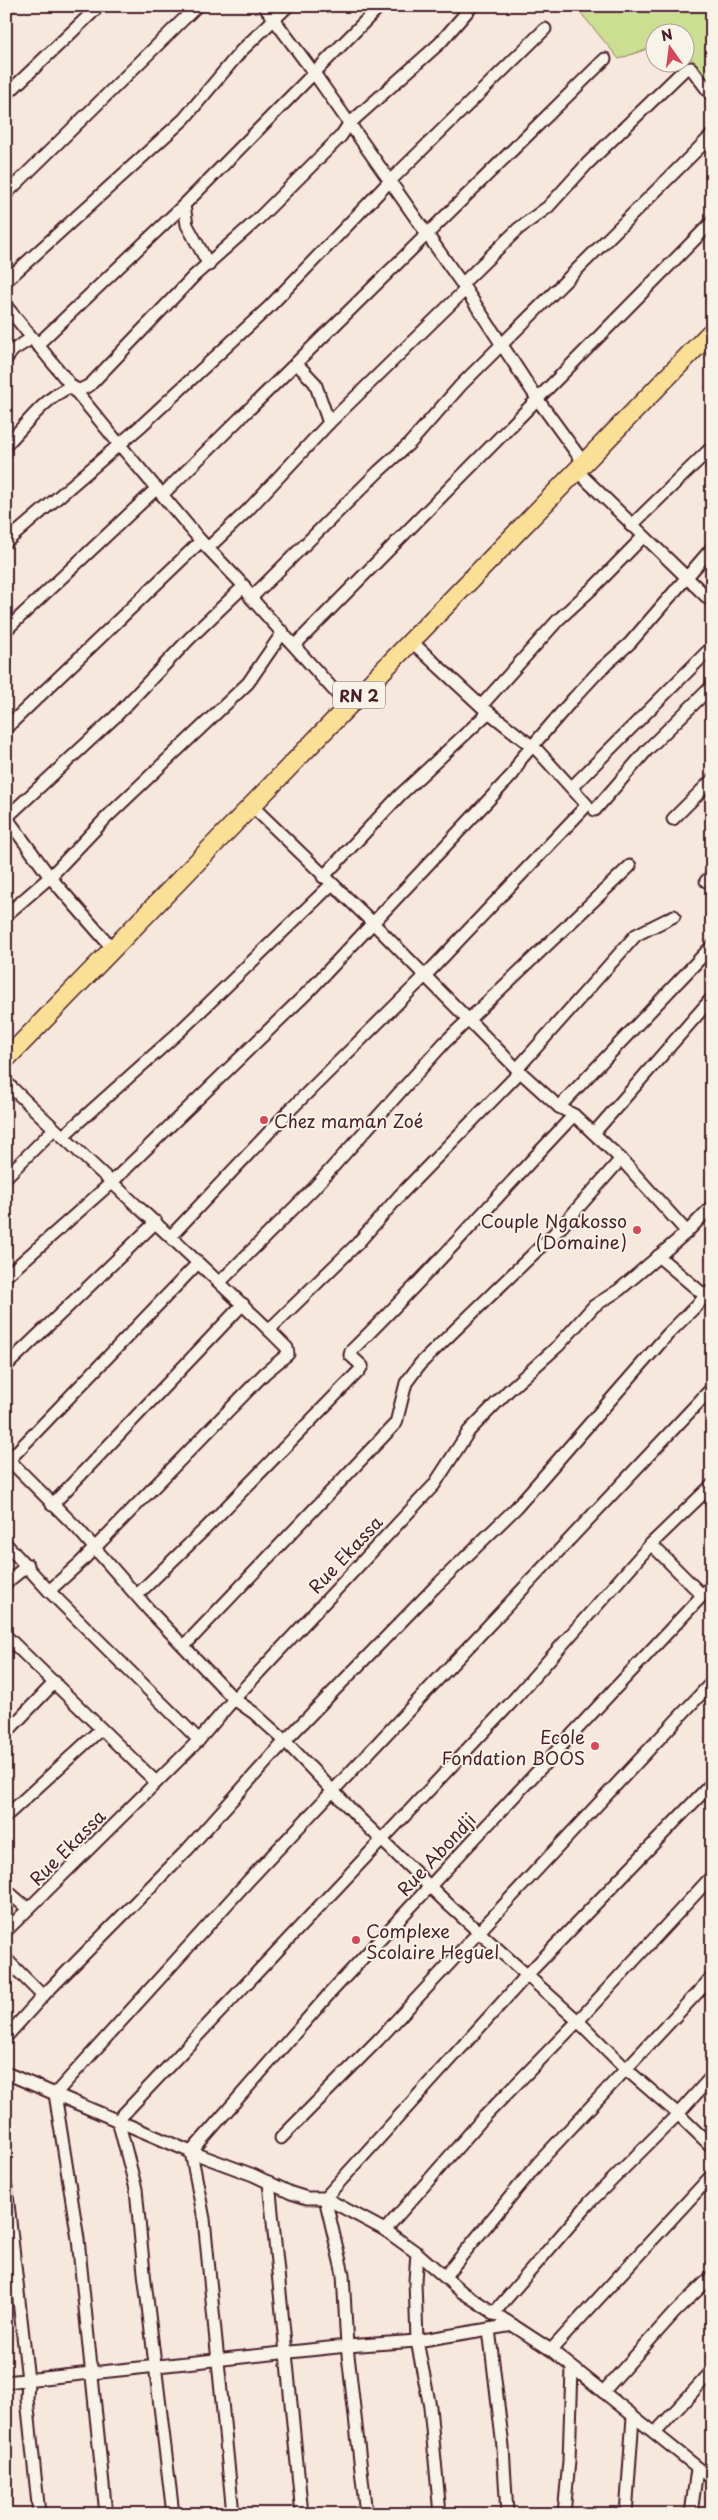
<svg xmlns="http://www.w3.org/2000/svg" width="718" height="2520" viewBox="0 0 718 2520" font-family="'Playpen Sans',sans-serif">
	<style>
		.green { fill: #ccde92; stroke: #8b7e5e }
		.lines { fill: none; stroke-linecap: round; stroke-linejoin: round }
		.minor-casing { stroke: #4a1f2b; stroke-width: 15 }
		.highway-casing { stroke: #4a1f2b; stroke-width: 21 }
		.minor { stroke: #f7f3e8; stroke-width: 11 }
		.highway { stroke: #fadf96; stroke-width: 18 }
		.poi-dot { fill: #d1495b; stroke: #f7f3e8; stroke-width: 2 }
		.labels { text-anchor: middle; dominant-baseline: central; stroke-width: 4; stroke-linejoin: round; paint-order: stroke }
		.shield { fill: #f7f3e8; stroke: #7e5f64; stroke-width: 1 }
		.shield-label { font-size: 16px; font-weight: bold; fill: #4a1f2b }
		.poi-label { font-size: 18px; fill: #4a1f2b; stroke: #f7f3e8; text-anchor: start }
		.street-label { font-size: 18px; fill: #4a1f2b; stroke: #f7f3e8 }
	</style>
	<rect width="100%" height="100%" fill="#f7e8dd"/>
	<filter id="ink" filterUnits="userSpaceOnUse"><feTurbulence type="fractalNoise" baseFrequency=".02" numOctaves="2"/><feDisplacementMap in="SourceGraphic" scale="10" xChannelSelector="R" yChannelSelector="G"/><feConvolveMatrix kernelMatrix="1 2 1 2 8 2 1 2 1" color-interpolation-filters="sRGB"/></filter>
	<g filter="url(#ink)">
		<polygon class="green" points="575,6 712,6 712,87 686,51 686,32 656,32 655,46 619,59"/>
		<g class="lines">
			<defs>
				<g id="minor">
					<polyline points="264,6 314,73 462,284 538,400 583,462"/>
					<polyline points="6,8 9,6"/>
					<polyline points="6,95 99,6"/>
					<polyline points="6,194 197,6"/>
					<polyline points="184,205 187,225 209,265"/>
					<polyline points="6,281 184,119 241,51 288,6"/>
					<polyline points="462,284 518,229 548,207 588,163 685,69 691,68 712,96"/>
					<polyline points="6,306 119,444 201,541 244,586 251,598 348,706"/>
					<polyline points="37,345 184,205 380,6"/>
					<polyline points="6,359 13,350 32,338"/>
					<polyline points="297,364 315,383 329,423"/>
					<path d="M6 445C25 426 44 398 70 387L80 390 90 385 194 276 258 219 341 136 349 124 440 43 472 6"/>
					<polyline points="576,470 712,602"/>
					<polyline points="162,495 605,59"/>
					<polyline points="631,526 712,447"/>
					<polyline points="6,542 142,425 269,307 389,182 545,29"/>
					<polyline points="208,548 248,510 329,423 465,290"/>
					<polyline points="251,598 379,471 410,443 461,385 712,135"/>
					<polyline points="6,630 157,488"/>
					<polyline points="295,645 712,222"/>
					<polyline points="481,706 558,620 595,586 643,537"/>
					<polyline points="6,728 201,541"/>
					<polyline points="572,787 712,647"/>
					<polyline points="251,805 372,922 517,1069 559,1107 574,1115 621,1159 687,1232"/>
					<polyline points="595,810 647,750 712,686"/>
					<polyline points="6,817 50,877 113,949"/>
					<polyline points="6,818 115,717 190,638 244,586"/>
					<polyline points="673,819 712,780"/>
					<polyline points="323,877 400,795 489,712"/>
					<polyline points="706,881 712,875"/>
					<polyline points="6,915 50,877 108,816 248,683 283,632"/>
					<polyline points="517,1069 636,935 674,916"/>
					<path d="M6 1082C93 1167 183 1247 270 1331"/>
					<polyline points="559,1107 712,946"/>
					<polyline points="594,1133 712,998"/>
					<polyline points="63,1136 178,1033 332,884"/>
					<polyline points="6,1177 54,1129"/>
					<polyline points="171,1236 288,1112 425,976 587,805 538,751 481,706 411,641"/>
					<polyline points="658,1256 710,1300"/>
					<polyline points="6,1276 111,1183 309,991 513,774 521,759 574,698 599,671 630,643 712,548"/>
					<polyline points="220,1282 313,1189 444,1043 630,866"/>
					<polyline points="6,1366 156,1222"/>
					<polyline points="6,1457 78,1529 150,1611 234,1699 254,1713 285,1741 359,1818 451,1907 578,2021 627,2070 678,2114 712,2147"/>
					<polyline points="9,1460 197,1264"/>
					<polyline points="52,1505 243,1304"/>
					<polyline points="6,1544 49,1591 199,1740"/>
					<polyline points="651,1544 702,1595"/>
					<polyline points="6,1583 28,1565"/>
					<polyline points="49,1591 81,1562 265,1373 288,1354 287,1348 270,1331 274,1325 357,1244 401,1194 520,1072"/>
					<path d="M137 1595 205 1529 359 1371 362 1366 350 1355 351 1351C429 1275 499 1194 574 1115"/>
					<polyline points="6,1636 156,1782"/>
					<polyline points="184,1646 396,1423 406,1383 420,1364 562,1226 621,1159"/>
					<polyline points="6,1733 55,1682"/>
					<polyline points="6,1816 101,1729"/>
					<polyline points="6,1890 28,1909"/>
					<polyline points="6,1931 199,1740 234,1699 434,1485 469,1431 509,1390 558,1346 594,1306 619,1290 687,1232 712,1206"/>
					<polyline points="6,1959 43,1996"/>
					<polyline points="6,2037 43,1996 187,1850 285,1741 434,1588 516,1508 668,1334 712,1290"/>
					<polyline points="6,2073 191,2152 253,2175 291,2193 307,2198 325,2198 385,2230 417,2253 462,2292 551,2350 712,2479"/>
					<polyline points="281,2138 378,2040 712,1682"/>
					<polyline points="269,2182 302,2514"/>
					<polyline points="6,2186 28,2380 27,2399 39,2514"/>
					<polyline points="385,2230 485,2116 578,2021 712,1876"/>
					<polyline points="417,2253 415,2281 417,2341 430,2407 440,2514"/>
					<polyline points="445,2276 539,2162 712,1977"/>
					<polyline points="493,2314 589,2203 678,2114 712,2076"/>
					<polyline points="489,2329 503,2447 507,2514"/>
					<polyline points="551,2350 712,2175"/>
					<polyline points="6,2382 347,2346 417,2341 513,2325"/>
					<polyline points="603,2392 674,2313 712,2276"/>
					<polyline points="655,2433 712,2371"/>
					<polyline points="106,2514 78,2239 55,2094 249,1880 712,1388"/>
					<polyline points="173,2514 144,2273 136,2189 118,2120 509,1705 651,1544 712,1485"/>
					<polyline points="233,2514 204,2219 191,2152 330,1993 712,1585"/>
					<polyline points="366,2514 347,2346 343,2274 325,2198 527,1975 712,1783"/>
					<polyline points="564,2514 569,2461 572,2368"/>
					<polyline points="626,2514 633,2417"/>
					<polyline points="691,2514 697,2469"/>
				</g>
				<polyline id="highway" points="6,1059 712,331"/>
			</defs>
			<use href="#minor" class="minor-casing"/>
			<use href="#highway" class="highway-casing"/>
			<use href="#minor" class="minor"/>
			<use href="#highway" class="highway"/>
		</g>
	</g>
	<g class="poi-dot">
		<circle cx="264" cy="1120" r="5"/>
		<circle cx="637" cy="1230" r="5"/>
		<circle cx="595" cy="1746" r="5"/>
		<circle cx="356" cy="1940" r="5"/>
	</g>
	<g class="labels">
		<rect class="shield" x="333" y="681.5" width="52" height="27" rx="4"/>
		<g class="shield-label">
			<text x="359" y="695">RN 2</text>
		</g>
		<g class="poi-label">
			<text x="274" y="1120">Chez maman Zoé</text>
			<text x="627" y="1220" text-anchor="end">Couple Ngakosso<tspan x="627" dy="21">(Domaine)</tspan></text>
			<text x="585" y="1736" text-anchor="end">Ecole<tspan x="585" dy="21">Fondation BOOS</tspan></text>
			<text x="366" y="1930">Complexe<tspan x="366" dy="21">Scolaire Heguel</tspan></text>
		</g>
		<g class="street-label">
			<text transform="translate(345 1554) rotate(-47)">Rue Ekassa</text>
			<text transform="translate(67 1847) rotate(-45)">Rue Ekassa</text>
			<text transform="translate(436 1854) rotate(-47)">Rue Abondji</text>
		</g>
	</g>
	<rect width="718" height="2520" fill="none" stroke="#f7f3e8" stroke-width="25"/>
	<rect x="12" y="12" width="693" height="2495" fill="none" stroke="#4a1f2b" stroke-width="2" filter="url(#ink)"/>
	<g transform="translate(670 48) rotate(346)"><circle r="24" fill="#f7f3e8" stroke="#b29e9c"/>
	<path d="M0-4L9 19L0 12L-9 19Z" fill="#d1495b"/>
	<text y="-8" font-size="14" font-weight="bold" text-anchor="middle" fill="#4a1f2b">N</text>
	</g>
</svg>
